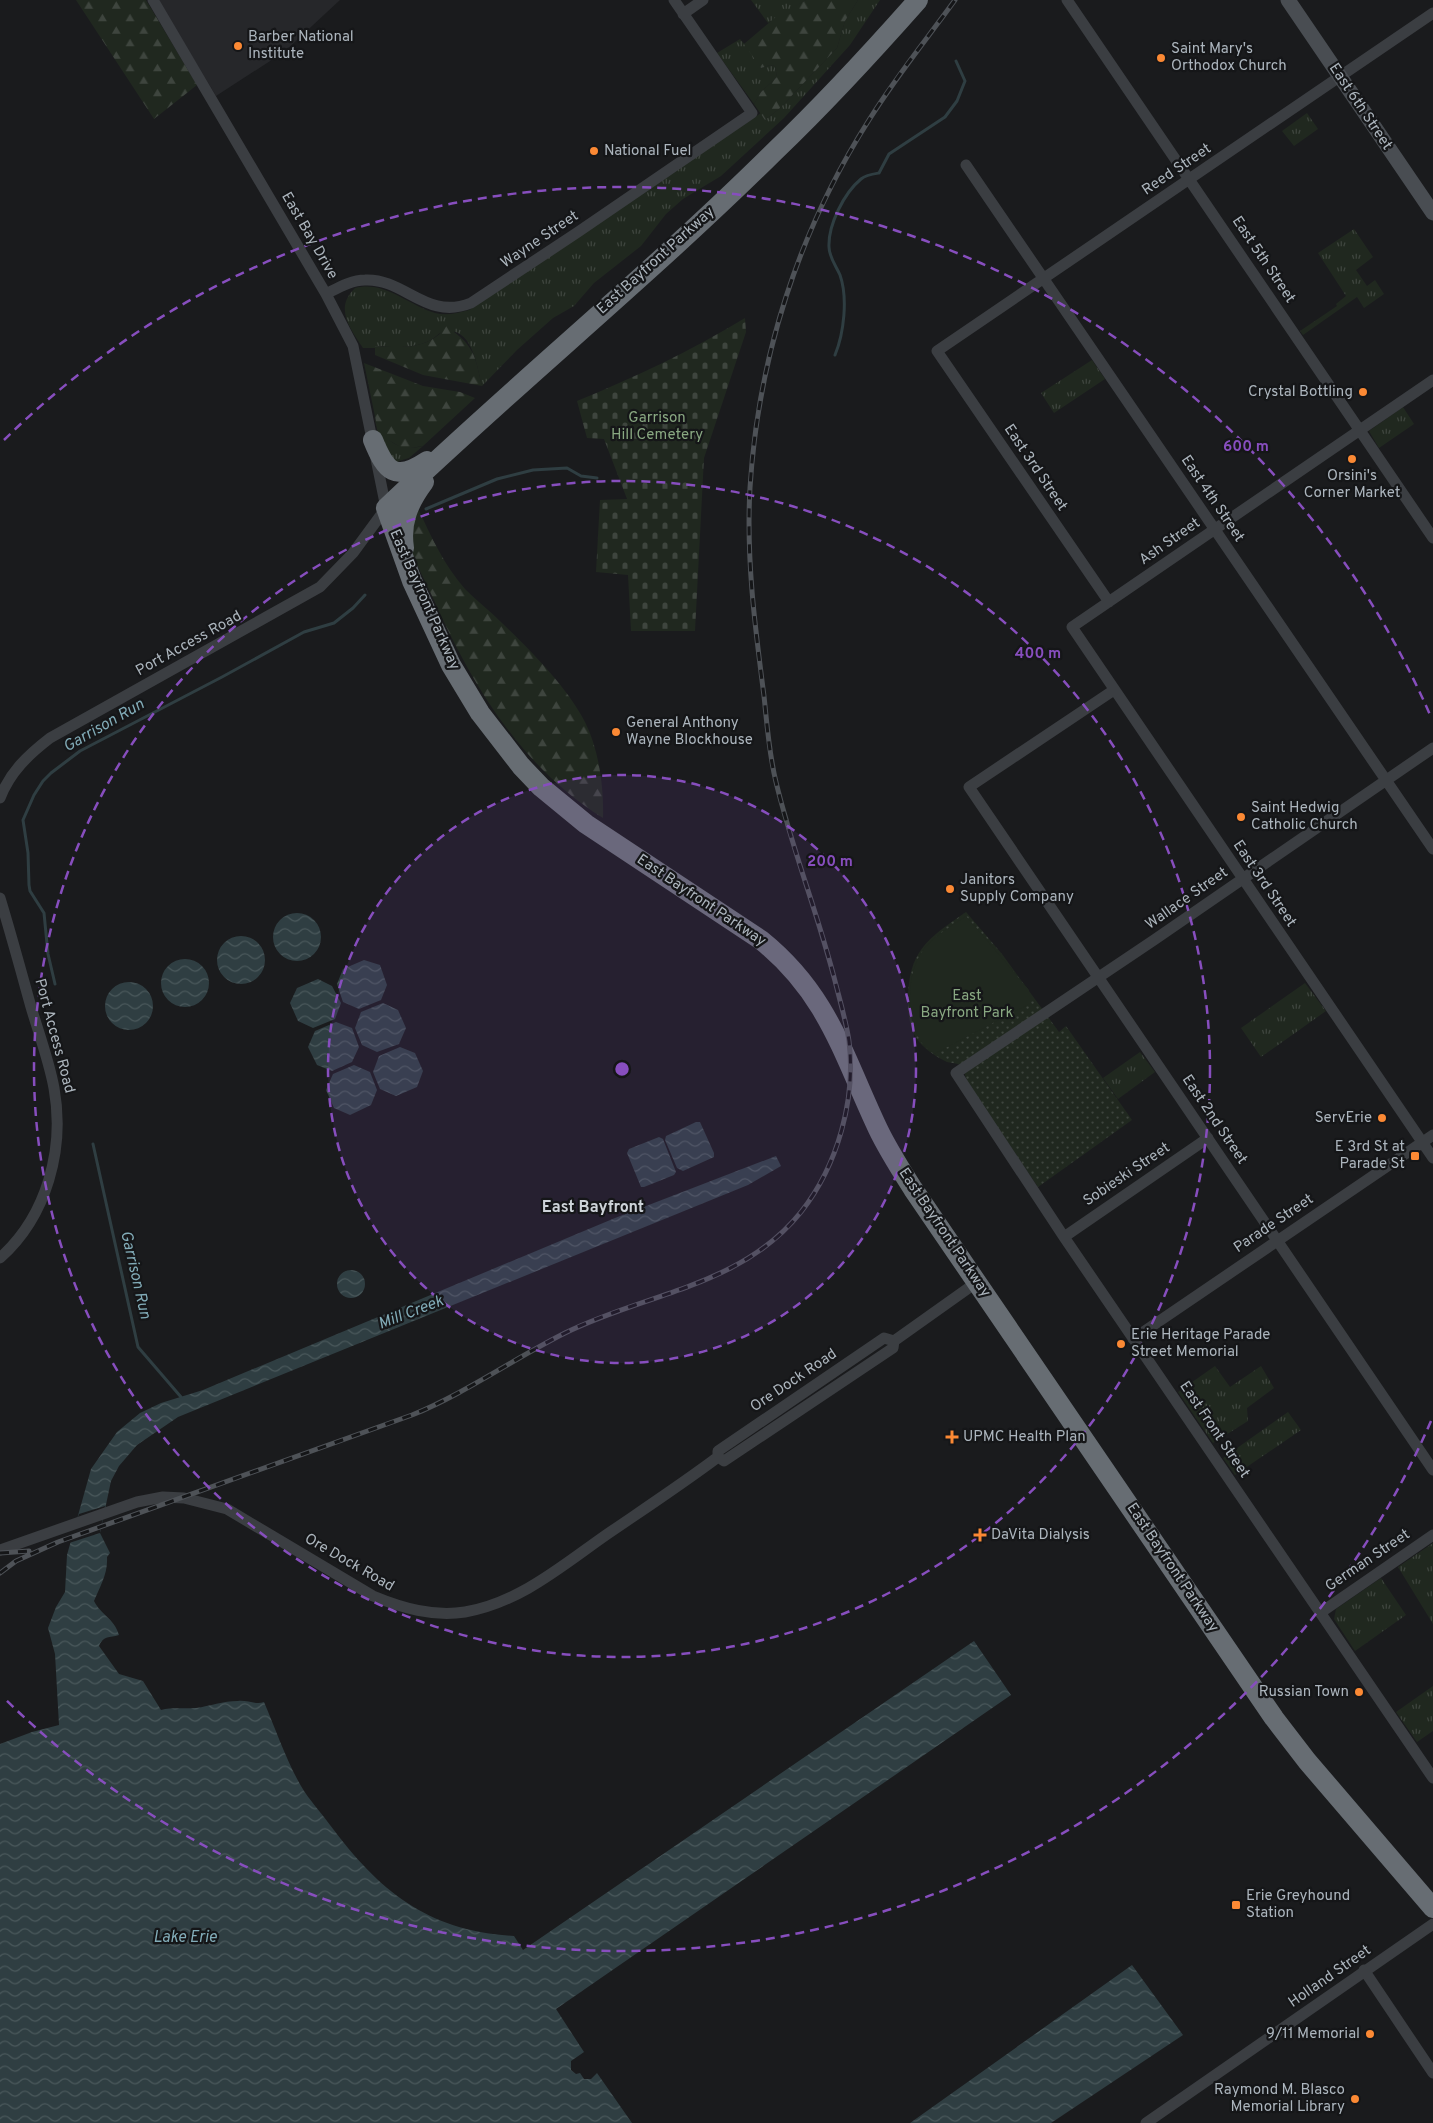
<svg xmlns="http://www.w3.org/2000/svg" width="1433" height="2123" viewBox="0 0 1433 2123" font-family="Overpass,sans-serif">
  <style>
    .built { fill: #26272a }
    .grass { fill: url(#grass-tufts) }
    .forest { fill: url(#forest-firs) }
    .cemetery { fill: url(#cemetery-stones) }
    .park { fill: url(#park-dots) }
    .pitch { fill: #20281f }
    .water { fill: url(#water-waves) }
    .pier { fill: #1a1b1d }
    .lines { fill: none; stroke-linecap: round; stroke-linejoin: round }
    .stream { stroke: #2f3e42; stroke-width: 3 }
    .street { stroke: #3b3e42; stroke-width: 11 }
    .secondary { stroke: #494d52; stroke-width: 15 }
    .highway { stroke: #676d73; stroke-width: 20 }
    .rail-casing { stroke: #4e5257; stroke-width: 5 }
    .rail { stroke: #151618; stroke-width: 3; stroke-dasharray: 9; stroke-linecap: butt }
    .ring { fill: none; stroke: #874ebe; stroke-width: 2.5; stroke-dasharray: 9 6 }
    .poi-dot { fill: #fb8934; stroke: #151618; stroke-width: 2 }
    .labels { text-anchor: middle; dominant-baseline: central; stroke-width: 4.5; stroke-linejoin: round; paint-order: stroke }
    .poi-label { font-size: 15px; fill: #acb5bd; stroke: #151618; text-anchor: start }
    .street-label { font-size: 15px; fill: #acb5bd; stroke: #151618 }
    .park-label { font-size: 15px; fill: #89a882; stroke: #151618 }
    .water-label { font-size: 16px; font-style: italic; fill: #82acb8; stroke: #151618 }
    .neighbourhood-label { font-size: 16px; font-weight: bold; fill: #cdd3d8; stroke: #151618 }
    .centre { fill: #874ebe; stroke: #151618; stroke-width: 2.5 }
    .ring-label { font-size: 15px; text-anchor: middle; font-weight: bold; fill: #874ebe; stroke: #151618; stroke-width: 4.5; stroke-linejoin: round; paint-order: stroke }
  </style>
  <defs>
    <pattern id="grass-tufts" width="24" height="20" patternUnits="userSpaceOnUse" patternTransform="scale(1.25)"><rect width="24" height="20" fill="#20281f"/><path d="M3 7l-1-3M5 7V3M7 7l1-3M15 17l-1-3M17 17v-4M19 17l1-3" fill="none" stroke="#3e453e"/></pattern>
    <pattern id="forest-firs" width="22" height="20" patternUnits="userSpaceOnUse" patternTransform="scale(1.25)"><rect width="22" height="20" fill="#20281f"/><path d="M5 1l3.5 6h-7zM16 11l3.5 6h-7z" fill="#3e453e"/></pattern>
    <pattern id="cemetery-stones" width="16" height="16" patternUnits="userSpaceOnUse" patternTransform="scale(1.25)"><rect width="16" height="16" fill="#20281f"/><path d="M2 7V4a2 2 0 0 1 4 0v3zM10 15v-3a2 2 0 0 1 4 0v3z" fill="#3e453e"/></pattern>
    <pattern id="park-dots" width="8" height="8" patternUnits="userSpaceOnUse" patternTransform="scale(1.25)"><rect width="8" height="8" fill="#20281f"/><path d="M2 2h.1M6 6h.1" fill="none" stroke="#3e453e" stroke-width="1.8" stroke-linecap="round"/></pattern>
    <pattern id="water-waves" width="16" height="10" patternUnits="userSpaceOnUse" patternTransform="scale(1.25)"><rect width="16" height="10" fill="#2f3e42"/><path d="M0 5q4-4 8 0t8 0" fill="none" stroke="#4a585b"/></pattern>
  </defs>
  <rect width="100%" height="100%" fill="#1a1b1d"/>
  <path class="built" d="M 158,0 L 340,0 L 284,52 L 216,96 Z"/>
  <path class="grass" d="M 751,0 L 806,0 L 768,23 Z
    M 858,0 L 880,0 L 850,45 L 784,118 L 721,176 L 683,199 L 666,214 L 641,246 L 594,283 L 574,306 L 553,318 L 517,350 L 482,386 C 477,368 473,327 445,331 C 439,332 434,339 429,341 C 412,349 393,347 375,346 L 375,348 L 363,348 C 350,328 334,308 355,288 C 384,280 408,305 435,313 C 446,316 458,313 469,310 L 761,113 L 765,120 L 779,109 L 837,48 L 845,21 Z
    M 740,39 L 755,56 L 761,68 L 770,65 L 775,66 L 777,77 L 761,92 L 754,104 L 717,53 Z
    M 1307,113 L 1318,129 L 1294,146 L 1282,131 Z
    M 1354,229 L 1373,257 L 1356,270 L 1367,286 L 1375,280 L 1384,294 L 1364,308 L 1357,297 L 1303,335 L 1300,331 L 1337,306 L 1336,304 L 1346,296 L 1318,253 Z
    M 1092,360 L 1105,379 L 1054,413 L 1041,393 Z
    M 1403,407 L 1414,424 L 1379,448 L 1369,431 Z
    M 374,416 C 382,440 398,452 423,446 L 409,458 L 399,461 L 397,465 L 380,442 Z
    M 1305,983 L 1326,1011 L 1261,1057 L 1241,1028 Z
    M 1140,1052 L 1155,1072 L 1118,1099 L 1103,1078 Z
    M 1215,1366 L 1230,1387 L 1261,1366 L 1274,1388 L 1247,1408 L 1248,1421 L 1213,1443 L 1178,1392 Z
    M 1288,1412 L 1301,1430 L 1235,1475 L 1223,1458 Z
    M 1433,1543 L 1433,1624 L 1398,1567 Z
    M 1381,1578 L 1406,1615 L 1355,1651 L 1334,1619 L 1336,1609 Z
    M 1433,1686 L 1433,1731 L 1417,1742 L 1396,1712 Z"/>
  <path class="forest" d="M 76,0 L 146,0 L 197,85 L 154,119 Z
    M 806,0 L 858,0 L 845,21 L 837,48 L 779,109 L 765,120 L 754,104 L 761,92 L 777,77 L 775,66 L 770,65 L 761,68 L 744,44 L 777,16 Z
    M 446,326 L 455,329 L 454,332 C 476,348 476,362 482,386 L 423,375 L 375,355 L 375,346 C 399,348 431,350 446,326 Z
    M 364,363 L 423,386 L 460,392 L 475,398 L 423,446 L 404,449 L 385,438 L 377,426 Z
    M 416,504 C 430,534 443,564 465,589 C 477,601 490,611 502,623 C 530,650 567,687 585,722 C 599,750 604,787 603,818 C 521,767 471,684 433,598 C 425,580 413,560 409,542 C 407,531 414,514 416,504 Z"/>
  <path class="cemetery" d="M 745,318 L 746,332 L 704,458 L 695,631 L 631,631 L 628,575 L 596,572 L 600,500 L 627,499 L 604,439 L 587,438 L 577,401 C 635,377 691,351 745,318 Z"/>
  <path class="park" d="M 966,912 L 1002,954 L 1059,1032 L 1066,1026 L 1132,1120 L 1038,1187 L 968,1084 C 965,1077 965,1069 958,1064 C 955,1063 950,1063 947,1062 C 938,1058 928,1051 922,1045 C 911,1034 909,1020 908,1006 C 907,953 925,940 966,912 Z"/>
  <path class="pitch" d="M 966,916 L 1029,990 L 1029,1004 L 934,1054 C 929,1050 923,1046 920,1040 C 906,1016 906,972 924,949 C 935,935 952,926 966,916 Z"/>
  <path class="water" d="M273 937a24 24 0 1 1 48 0a24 24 0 1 1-48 0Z
    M217 960a24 24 0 1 1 48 0a24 24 0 1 1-48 0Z
    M161 983a24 24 0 1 1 48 0a24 24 0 1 1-48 0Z
    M 364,960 L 380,965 L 387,985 L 381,1000 L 359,1009 L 343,1002 L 337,984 L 343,969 Z
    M 318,979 L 332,986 L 341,1003 L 335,1019 L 313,1028 L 298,1021 L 290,1003 L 297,988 Z
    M105 1006a24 24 0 1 1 48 0a24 24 0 1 1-48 0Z
    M 383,1003 L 398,1010 L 406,1028 L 399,1044 L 377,1052 L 362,1045 L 355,1028 L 361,1012 Z
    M 336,1022 L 352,1028 L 359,1047 L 352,1062 L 332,1071 L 317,1065 L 308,1047 L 315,1031 Z
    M 400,1047 L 415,1053 L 423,1071 L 417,1087 L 396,1096 L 380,1089 L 373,1072 L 379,1056 Z
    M 354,1065 L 370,1072 L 377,1090 L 371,1105 L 350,1115 L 334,1108 L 326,1090 L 333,1074 Z
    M 696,1122 L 700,1122 L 714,1153 L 714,1157 L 683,1171 L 677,1168 L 665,1140 L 666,1136 Z
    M 659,1137 L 663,1139 L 676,1172 L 674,1175 L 644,1187 L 641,1187 L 627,1153 L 629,1149 Z
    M 776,1156 L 781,1166 L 748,1185 L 178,1417 L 137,1445 L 119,1466 L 111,1481 L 100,1533 L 110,1553 L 107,1557 C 108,1574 100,1586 94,1601 C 101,1615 114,1618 119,1635 C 109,1638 104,1635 99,1646 L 119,1674 L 143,1681 L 161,1710 C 172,1707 184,1709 196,1708 C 210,1706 223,1701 238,1701 C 247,1700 256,1705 264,1702 C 276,1730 286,1760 301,1786 C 309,1800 321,1812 330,1825 C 380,1892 428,1931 514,1936 L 523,1950 L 974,1641 L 1011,1695 L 556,2009 L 584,2052 L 571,2061 L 571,2070 L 576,2074 L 580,2073 L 584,2079 L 591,2079 L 597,2073 L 632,2123 L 0,2123 L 0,1744 L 32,1732 L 59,1725 L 55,1654 L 48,1628 L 56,1607 L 65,1592 L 67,1555 L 91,1469 L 117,1432 L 140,1413 L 161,1403 L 203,1390 L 615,1218 Z
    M337 1284a14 14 0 1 1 28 0a14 14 0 1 1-28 0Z
    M 1132,1965 L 1183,2035 L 1051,2123 L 910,2123 Z"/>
  <path class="pier" d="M 105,1506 L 100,1533 L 69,1543 L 79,1514 Z"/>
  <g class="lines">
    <path class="stream" d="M 835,355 C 844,333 848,298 840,275 C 836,266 829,257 829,247 C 828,225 844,193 861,179 C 866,175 873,174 879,173 L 889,154 L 945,117 L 957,101 L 965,81 L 956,61
      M 426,509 L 497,479 L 533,470 L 567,468 L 581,476 L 597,478
      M 55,984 L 48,954 L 44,913 L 30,891 L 29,885 L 28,853 L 23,820 L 34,795 L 43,781 L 51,773 L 80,751 L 222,677 L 304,632 L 334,623 L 353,608 L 365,595
      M 93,1144 L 138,1347 L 181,1397"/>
    <path class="street" d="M 1067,0 L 1433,538
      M 683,14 L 703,0
      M 966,165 L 1433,849
      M 326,294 C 338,288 351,280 365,280 C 405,278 426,321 471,303 L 578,232 L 752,113 L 674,0
      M 1433,380 L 1072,627 L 1433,1158
      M 1109,602 L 937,351 L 1433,13
      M 1114,690 L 969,787 L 1433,1470
      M 1433,748 L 1154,940 L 956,1073 L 1064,1237 L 1433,1778
      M 0,798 C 10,772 28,755 50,738 L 320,587 L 353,553 L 386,508 L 353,346 L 326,294 L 153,0
      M 0,898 C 11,934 21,971 31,1007 C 39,1034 49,1061 54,1088 C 65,1149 47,1216 0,1258
      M 1064,1237 L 1208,1138
      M 1133,1339 L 1433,1135
      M 894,1341 L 977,1282
      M 718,1457 L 718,1451 L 884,1338 L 894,1341
      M 718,1457 L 724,1461 L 893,1348 L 894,1341
      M 0,1550 L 137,1502 L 163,1497 L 184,1498 L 227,1509 L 373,1596 C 402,1608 433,1617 465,1612 C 519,1603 563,1565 606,1535 C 644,1509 682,1484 718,1457
      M 1320,1613 L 1433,1535
      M 1364,1970 L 1433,2073
      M 1146,2123 L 1433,1924"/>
    <path class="secondary" d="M 1288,0 L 1433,213"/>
    <path class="highway" d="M 918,0 C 872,52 825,103 775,151 C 650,275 513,386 386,508 L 412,581 L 451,665 L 480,713 L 521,766 L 541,787 L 586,824 L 761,940 C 828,994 843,1055 878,1129 C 888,1150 901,1170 913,1189 L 1274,1718 L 1307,1761 L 1433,1908
      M 373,440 C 386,472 395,482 427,461
      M 404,548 C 400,522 409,502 424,482"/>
    <defs>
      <path id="rail" d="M 0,1553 L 29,1551
        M 0,1573 L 16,1561 L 58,1542 L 412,1415 C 466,1393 513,1359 565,1333 C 645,1293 741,1287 801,1212 C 838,1165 856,1099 849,1041 C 846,1021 840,1001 835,981 C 818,914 792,849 776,782 C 769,754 767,724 764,696 C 755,627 746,558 750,488 C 758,357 799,230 869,120 C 895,78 926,40 955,0"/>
    </defs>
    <use href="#rail" class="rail-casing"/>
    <use href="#rail" class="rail"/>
  </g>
  <circle cx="622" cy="1069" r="294" fill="#874ebe" fill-opacity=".12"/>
  <g class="ring">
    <circle cx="622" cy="1069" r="294"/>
    <circle cx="622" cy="1069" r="588"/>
    <path d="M1431 1421A882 882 0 0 1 4 1698M4 440A882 882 0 0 1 1431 717"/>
  </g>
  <g class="poi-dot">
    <circle cx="238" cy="46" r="5"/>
    <circle cx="1161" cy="58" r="5"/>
    <circle cx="594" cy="151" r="5"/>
    <circle cx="1363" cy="392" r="5"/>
    <circle cx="1352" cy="459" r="5"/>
    <circle cx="616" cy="732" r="5"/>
    <circle cx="1241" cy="817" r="5"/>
    <circle cx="950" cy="889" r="5"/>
    <circle cx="1382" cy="1118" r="5"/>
    <rect x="1410" y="1151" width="10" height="10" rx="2.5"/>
    <circle cx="1121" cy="1344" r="5"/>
    <path d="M949.5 1429.5h5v5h5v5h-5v5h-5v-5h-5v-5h5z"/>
    <path d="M977.5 1527.5h5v5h5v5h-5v5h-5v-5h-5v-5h5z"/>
    <circle cx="1359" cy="1692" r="5"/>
    <rect x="1231" y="1900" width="10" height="10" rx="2.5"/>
    <circle cx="1370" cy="2034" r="5"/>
    <circle cx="1355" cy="2099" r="5"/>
  </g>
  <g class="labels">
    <g class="poi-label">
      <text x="248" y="37">Barber National<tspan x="248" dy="17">Institute</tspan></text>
      <text x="1171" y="49">Saint Mary's<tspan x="1171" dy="17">Orthodox Church</tspan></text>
      <text x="604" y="151">National Fuel</text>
      <text x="1353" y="392" text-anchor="end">Crystal Bottling</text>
      <text x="1352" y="476" text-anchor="middle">Orsini's<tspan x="1352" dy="17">Corner Market</tspan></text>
      <text x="626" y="723">General Anthony<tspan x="626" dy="17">Wayne Blockhouse</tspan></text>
      <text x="1251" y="808">Saint Hedwig<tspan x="1251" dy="17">Catholic Church</tspan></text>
      <text x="960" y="880">Janitors<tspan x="960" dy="17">Supply Company</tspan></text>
      <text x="1372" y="1118" text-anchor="end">ServErie</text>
      <text x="1405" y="1147" text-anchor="end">E 3rd St at<tspan x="1405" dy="17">Parade St</tspan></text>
      <text x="1131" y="1335">Erie Heritage Parade<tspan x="1131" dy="17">Street Memorial</tspan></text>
      <text x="963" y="1437">UPMC Health Plan</text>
      <text x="991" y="1535">DaVita Dialysis</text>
      <text x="1349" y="1692" text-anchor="end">Russian Town</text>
      <text x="1246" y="1896">Erie Greyhound<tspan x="1246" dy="17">Station</tspan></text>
      <text x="1360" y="2034" text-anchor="end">9/11 Memorial</text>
      <text x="1345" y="2090" text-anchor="end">Raymond M. Blasco<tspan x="1345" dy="17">Memorial Library</tspan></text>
    </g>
    <g class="street-label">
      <text transform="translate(1360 107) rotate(56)">East 6th Street</text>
      <text transform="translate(1177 170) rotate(-34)">Reed Street</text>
      <text transform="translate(309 236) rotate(60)">East Bay Drive</text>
      <text transform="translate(540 240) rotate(-34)">Wayne Street</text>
      <text transform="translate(1263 260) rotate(56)">East 5th Street</text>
      <text transform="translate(656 261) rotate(-42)">East Bayfront Parkway</text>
      <text transform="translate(1035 468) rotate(56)">East 3rd Street</text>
      <text transform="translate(1212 499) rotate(56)">East 4th Street</text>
      <text transform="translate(1170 542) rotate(-35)">Ash Street</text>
      <text transform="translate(424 600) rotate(66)">East Bayfront Parkway</text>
      <text transform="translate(189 644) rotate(-29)">Port Access Road</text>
      <text transform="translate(1264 884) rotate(56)">East 3rd Street</text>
      <text transform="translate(1187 899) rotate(-35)">Wallace Street</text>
      <text transform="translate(701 901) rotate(34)">East Bayfront Parkway</text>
      <text transform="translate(54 1036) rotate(75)">Port Access Road</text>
      <text transform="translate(1214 1120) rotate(56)">East 2nd Street</text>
      <text transform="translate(1127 1175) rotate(-34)">Sobieski Street</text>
      <text transform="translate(1274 1224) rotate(-34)">Parade Street</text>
      <text transform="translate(944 1233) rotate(56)">East Bayfront Parkway</text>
      <text transform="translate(794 1381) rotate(-34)">Ore Dock Road</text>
      <text transform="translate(1214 1430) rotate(56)">East Front Street</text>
      <text transform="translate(1368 1561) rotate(-34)">German Street</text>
      <text transform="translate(349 1563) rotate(30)">Ore Dock Road</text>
      <text transform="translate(1172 1568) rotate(56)">East Bayfront Parkway</text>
      <text transform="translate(1330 1977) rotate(-35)">Holland Street</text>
    </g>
    <g class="park-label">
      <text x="657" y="418">Garrison<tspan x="657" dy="17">Hill Cemetery</tspan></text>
      <text x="967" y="996">East<tspan x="967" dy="17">Bayfront Park</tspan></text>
    </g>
    <g class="water-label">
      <text transform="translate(104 726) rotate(-30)">Garrison Run</text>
      <text transform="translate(135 1275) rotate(77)">Garrison Run</text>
      <text transform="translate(411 1313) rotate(-21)">Mill Creek</text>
      <text x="185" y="1938">Lake Erie</text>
    </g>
    <g class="neighbourhood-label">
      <text x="593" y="1208">East Bayfront</text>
    </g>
  </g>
  <circle cx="622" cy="1069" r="8" class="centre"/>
  <g class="ring-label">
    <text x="1246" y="451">600 m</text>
    <text x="1038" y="658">400 m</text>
    <text x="830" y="866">200 m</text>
  </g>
</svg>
